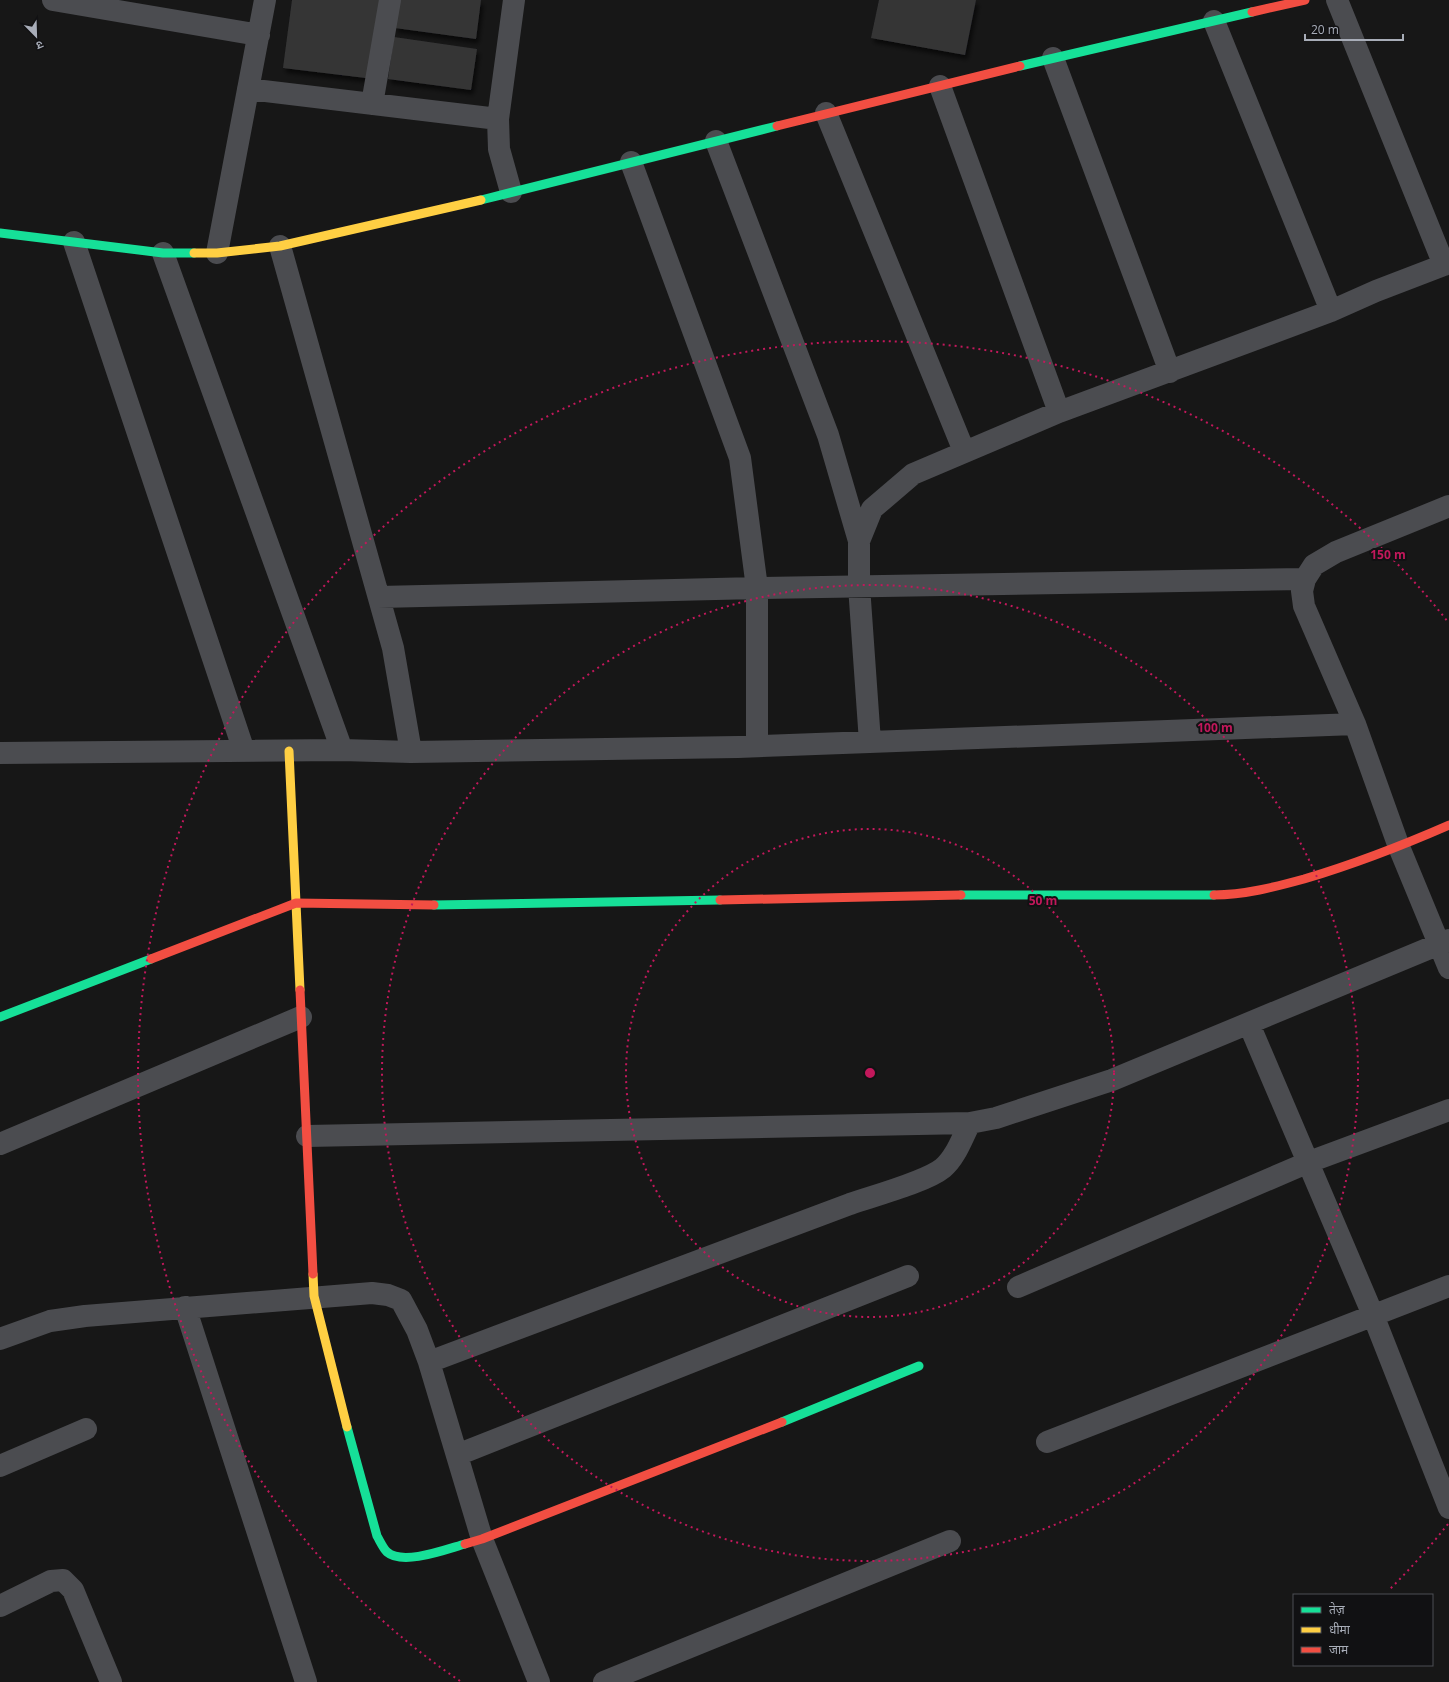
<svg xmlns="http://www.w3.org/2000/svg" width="1449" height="1682" viewBox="0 0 1449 1682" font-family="'Open Sans','Noto Sans Devanagari',sans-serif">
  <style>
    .building { fill: #353536; filter: url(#shadow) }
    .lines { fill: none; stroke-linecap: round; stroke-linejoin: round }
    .street { stroke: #4b4c50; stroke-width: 22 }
    .fast { stroke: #16e098; stroke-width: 9 }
    .slow { stroke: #ffcf43; stroke-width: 9 }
    .jam { stroke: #f24e42; stroke-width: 9 }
    .ring { fill: none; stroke: #c2185b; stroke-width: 2; stroke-dasharray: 2 4 }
    .centre { fill: #c2185b; stroke: #111113; stroke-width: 2 }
    .ring-label { font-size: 12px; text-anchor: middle; font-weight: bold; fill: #c2185b; stroke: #111113; stroke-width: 4; stroke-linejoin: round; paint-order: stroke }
  </style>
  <defs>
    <filter id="shadow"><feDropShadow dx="2.5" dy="4.5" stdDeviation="2" flood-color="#0009"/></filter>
  </defs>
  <rect width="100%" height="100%" fill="#171717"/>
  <path class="building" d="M 292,0 L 384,0 L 374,79 L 283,68 Z
    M 399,0 L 481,0 L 476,39 L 395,28 Z
    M 879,0 L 976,0 L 965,55 L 871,38 Z
    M 394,37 L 477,49 L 471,90 L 388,79 Z"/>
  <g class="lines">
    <path class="street" d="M 53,0 L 259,35
      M 1337,0 L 1444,265
      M 1214,21 L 1331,311
      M 1053,58 L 1170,372
      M 940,86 L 1059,412
      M 248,89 L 498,119
      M 372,104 L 390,0
      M 826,113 L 964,451
      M 716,141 L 828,435 L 859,541
      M 631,162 L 740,458 L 757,588 L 757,746
      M 511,192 L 499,149 L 498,119 L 514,0
      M 74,242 L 244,751
      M 280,246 L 393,648 L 411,752
      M 163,253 L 342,750
      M 217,253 L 265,0
      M 1449,506 L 1336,552 L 1314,565 L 1305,579 L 1302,591 L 1304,606 L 1355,724 L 1399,847 L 1449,968
      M 379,597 L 757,588 L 1305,579
      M 870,742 L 859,586 L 859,541 L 872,509 L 913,474 L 1059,412 L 1331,311 L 1376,291 L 1449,263
      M 0,753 L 342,750 L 411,752 L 738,747 L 1355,724
      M 1249,1024 L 1373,1315 L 1449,1508
      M 307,1136 L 970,1123 L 996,1118 L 1112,1080 L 1449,940
      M 0,1144 L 301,1017
      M 1018,1287 L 1309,1162 L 1449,1110
      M 185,1307 L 306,1682
      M 0,1339 L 50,1321 L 85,1316 L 372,1293 L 388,1295 L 401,1300 L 417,1330 L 429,1362 L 482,1539 L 539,1682
      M 429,1362 L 850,1204 C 873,1196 926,1182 943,1168 C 956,1157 962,1138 970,1123
      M 1047,1442 L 1449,1286
      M 457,1455 L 908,1276
      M 0,1466 L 86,1429
      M 0,1606 L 51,1581 L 63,1580 L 73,1590 L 111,1682
      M 604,1682 L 950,1541"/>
    <path class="fast" d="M 1020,66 L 1252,12
      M 481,200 L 777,126
      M 0,233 L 163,253 L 194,253
      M 961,895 L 1214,895
      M 434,905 L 720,900
      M 0,1017 L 151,959
      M 782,1422 L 919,1366
      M 347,1427 L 377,1536 C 380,1541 383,1548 387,1552 C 403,1566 447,1549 465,1544"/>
    <path class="slow" d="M 194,253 L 217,253 L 280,246 L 481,200
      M 289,751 L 300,990
      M 313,1274 L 314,1296 L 347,1427"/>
    <path class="jam" d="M 1252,12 L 1305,0
      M 777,126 L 1020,66
      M 1214,895 C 1244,895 1275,887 1304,879 C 1354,864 1401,846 1449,825
      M 720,900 L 961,895
      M 151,959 L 296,903 L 434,905
      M 300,990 L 313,1274
      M 465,1544 L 482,1539 L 782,1422"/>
  </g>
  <g class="ring">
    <circle cx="870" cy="1073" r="244"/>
    <circle cx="870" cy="1073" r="488"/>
    <path d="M1448 1524A733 733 0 0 1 1388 1591M460 1681A733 733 0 1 1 1448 622"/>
  </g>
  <circle cx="870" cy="1073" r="6" class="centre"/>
  <g class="ring-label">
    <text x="1388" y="559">150 m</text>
    <text x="1215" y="732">100 m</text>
    <text x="1043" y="905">50 m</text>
  </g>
  <rect x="1293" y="1594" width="140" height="72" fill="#111113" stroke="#4d4f55"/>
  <rect x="1301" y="1607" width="20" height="6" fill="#16e098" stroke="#4d4f55"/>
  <text x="1329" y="1614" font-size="12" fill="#a8adb8">तेज़</text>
  <rect x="1301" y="1627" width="20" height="6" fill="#ffcf43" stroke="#4d4f55"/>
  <text x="1329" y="1634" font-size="12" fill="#a8adb8">धीमा</text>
  <rect x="1301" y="1647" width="20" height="6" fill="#f24e42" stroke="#4d4f55"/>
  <text x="1329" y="1654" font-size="12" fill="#a8adb8">जाम</text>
  <g transform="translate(36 36) rotate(157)" stroke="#111113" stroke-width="3" paint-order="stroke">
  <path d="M0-3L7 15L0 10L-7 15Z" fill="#a8adb8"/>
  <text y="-6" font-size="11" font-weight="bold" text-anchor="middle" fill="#a8adb8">उ</text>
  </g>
  <path d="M1305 34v6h98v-6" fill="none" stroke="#a8adb8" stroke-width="2"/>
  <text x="1311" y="34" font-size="12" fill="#a8adb8" stroke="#111113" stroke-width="3" paint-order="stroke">20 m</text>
</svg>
